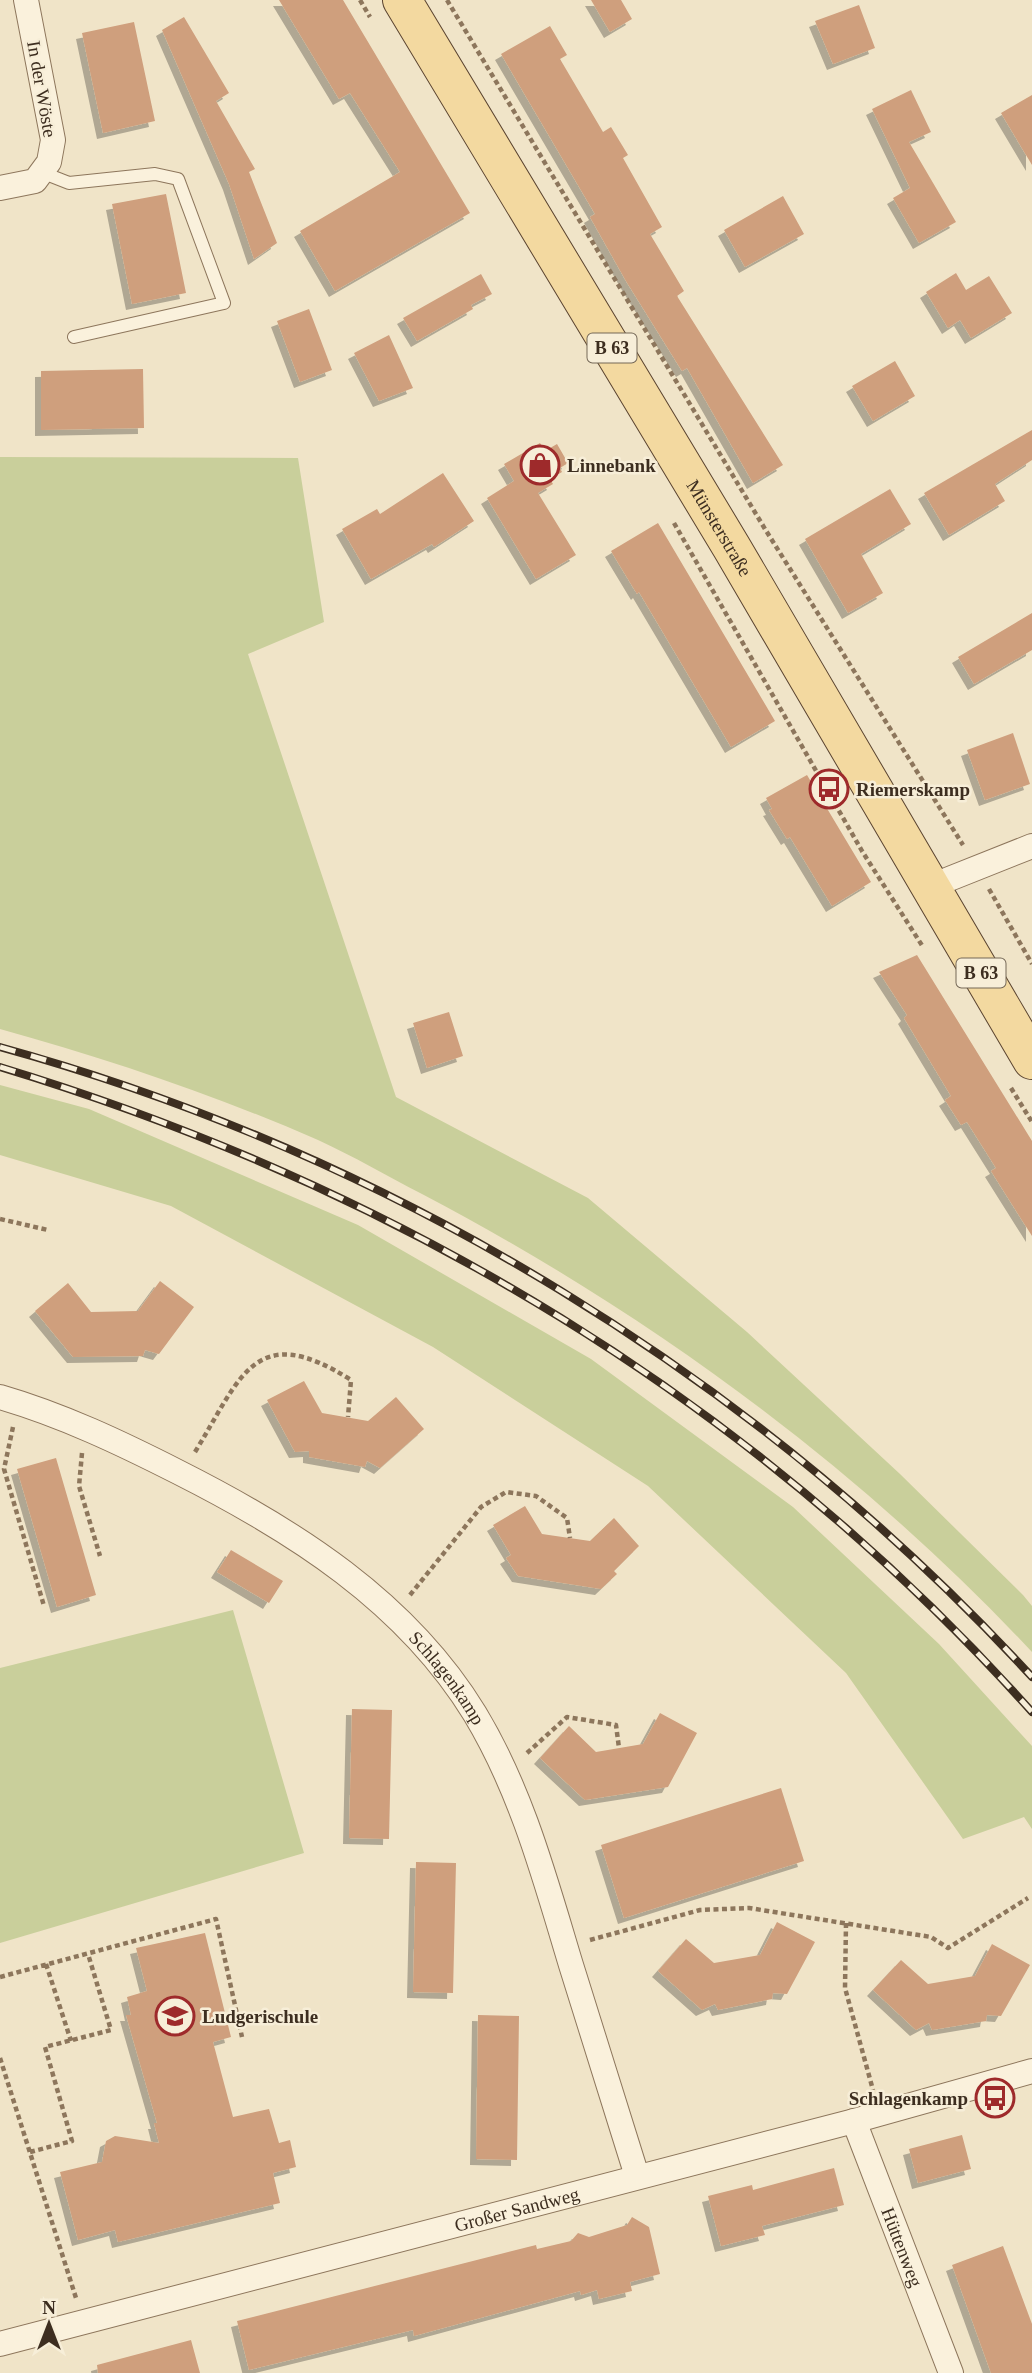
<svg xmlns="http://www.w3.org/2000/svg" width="1032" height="2373" viewBox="0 0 1032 2373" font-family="Georgia,serif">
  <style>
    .green { fill: #c9cf9b }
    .building { fill: #cf9f7d; filter: url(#shadow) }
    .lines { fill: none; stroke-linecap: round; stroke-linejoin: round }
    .service-casing { stroke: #8d765c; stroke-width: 14 }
    .minor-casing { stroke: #8d765c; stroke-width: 26 }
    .primary-casing { stroke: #5b4430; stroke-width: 40 }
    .path { stroke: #8d765c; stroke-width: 4.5; stroke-dasharray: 5 3.5; stroke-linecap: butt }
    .service { stroke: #faf1dc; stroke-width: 12 }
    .minor { stroke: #faf1dc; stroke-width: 24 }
    .primary { stroke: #f3d9a0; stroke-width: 38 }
    .rail-casing { stroke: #3d2e20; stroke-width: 8 }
    .rail { stroke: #f7eed8; stroke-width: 5; stroke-dasharray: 16; stroke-linecap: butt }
    .labels { text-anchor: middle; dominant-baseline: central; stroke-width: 5; stroke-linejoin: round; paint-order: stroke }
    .shield { fill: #f7eed8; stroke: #756857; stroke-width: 2 }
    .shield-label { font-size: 18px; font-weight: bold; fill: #3d2e20 }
    .street-label { font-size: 19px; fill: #3d2e20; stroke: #f7eed8 }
    .poi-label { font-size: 19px; font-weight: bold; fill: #3d2e20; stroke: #f7eed8; text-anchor: start }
  </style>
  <defs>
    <filter id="shadow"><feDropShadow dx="-6" dy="6" stdDeviation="0" flood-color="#0004"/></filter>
  </defs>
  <rect width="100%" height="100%" fill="#f0e4c8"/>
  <path class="green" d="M 0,457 L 298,458 L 324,622 L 248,654 L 396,1097 L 588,1198 L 747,1332 L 900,1474 L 1023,1595 L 1032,1606 L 1032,1652 C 858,1466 647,1312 422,1194 C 387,1176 353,1156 318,1140 C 215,1095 108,1059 0,1029 Z
    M 0,1085 L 89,1109 L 358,1225 L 591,1359 L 793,1507 L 939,1644 L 1032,1746 L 1032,1829 L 1024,1817 L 963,1839 L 846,1673 L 648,1486 L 433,1347 L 171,1206 L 0,1155 Z
    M 233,1610 L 304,1853 L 0,1943 L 0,1668 Z"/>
  <path class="building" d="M 279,0 L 343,0 L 470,213 L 335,291 L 300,231 L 400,172 L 350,93 L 339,99 Z
    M 591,0 L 621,0 L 632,19 L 610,32 Z
    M 859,5 L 875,48 L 833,64 L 815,21 Z
    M 184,17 L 229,93 L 216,101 L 255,169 L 249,172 L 277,243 L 254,259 L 229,184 L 162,30 Z
    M 134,22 L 155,121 L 103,133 L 82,33 Z
    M 550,26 L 567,55 L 560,59 L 603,132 L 611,127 L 628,155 L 623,158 L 662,227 L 650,234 L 684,291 L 677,296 L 783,465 L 753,483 L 687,368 L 682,371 L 626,281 L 590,217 L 595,214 L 501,54 Z
    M 911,90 L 931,132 L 909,142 L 956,222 L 919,243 L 893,198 L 910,188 L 872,109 Z
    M 1032,95 L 1032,165 L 1001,113 Z
    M 166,194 L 186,293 L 132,304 L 112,204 Z
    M 783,196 L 804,234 L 745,267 L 724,230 Z
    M 956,273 L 966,290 L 989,276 L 1012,313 L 971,338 L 960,320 L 948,328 L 926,292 Z
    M 481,274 L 492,294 L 471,305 L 473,309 L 417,341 L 403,318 Z
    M 309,309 L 332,370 L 300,382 L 277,321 Z
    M 389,335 L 413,388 L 379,401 L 354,353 Z
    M 895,361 L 915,396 L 873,421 L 852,386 Z
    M 143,369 L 144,428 L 41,430 L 41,371 Z
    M 1032,430 L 1032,460 L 995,484 L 1005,501 L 949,535 L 924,493 Z
    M 540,443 L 545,451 L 557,444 L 568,463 L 560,468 L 562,472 L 550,479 L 553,484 L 538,493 L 576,555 L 536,579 L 487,498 L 514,481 L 504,464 Z
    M 443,473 L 474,521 L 434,547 L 432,544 L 371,579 L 342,529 L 377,509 L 380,514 Z
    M 890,489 L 911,524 L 861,554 L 883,593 L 848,613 L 805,539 Z
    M 658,523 L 775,721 L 731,747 L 639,592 L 637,594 L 611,551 Z
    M 1032,613 L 1032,650 L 974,684 L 958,657 Z
    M 1013,733 L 1030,784 L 985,800 L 967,750 Z
    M 807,775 L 871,882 L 832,906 L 790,837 L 787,839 L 769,810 L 772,809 L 766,798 Z
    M 917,955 L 1032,1141 L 1032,1236 L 991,1171 L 996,1168 L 967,1122 L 961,1125 L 945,1100 L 951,1096 L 904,1018 L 907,1015 L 879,972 Z
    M 449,1012 L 463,1056 L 427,1068 L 413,1023 Z
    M 160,1281 L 194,1307 L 159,1354 L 145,1350 L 143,1356 L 73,1357 L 35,1311 L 68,1283 L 91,1312 L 138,1311 Z
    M 304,1381 L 322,1413 L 368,1421 L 396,1397 L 424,1429 L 380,1468 L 367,1461 L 365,1467 L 309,1457 L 309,1451 L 295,1452 L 267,1400 Z
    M 56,1458 L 96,1595 L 57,1607 L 17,1469 Z
    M 525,1506 L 542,1534 L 590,1541 L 614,1518 L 639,1546 L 614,1571 L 617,1574 L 601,1589 L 518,1576 L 506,1558 L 511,1555 L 493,1525 Z
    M 231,1550 L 283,1581 L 269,1603 L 217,1572 Z
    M 352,1709 L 392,1710 L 389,1839 L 349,1838 Z
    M 660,1713 L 697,1733 L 668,1787 L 585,1800 L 540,1758 L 569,1726 L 596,1752 L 643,1744 Z
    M 781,1788 L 804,1861 L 624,1918 L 601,1845 Z
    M 416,1862 L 456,1863 L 453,1993 L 413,1992 Z
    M 777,1922 L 815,1942 L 787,1994 L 773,1993 L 772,1999 L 718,2010 L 715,2004 L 702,2010 L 658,1971 L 686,1939 L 714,1963 L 760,1955 Z
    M 205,1933 L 231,2037 L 213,2042 L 233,2117 L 269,2109 L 279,2143 L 290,2140 L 296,2167 L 273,2173 L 280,2203 L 118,2242 L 115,2230 L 78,2240 L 60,2172 L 102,2162 L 106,2141 L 115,2136 L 159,2143 L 154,2123 L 157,2123 L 126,2015 L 131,2015 L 127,1997 L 147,1991 L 136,1948 Z
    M 992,1944 L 1030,1965 L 1001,2016 L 987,2015 L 986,2021 L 932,2030 L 929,2023 L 916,2030 L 873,1990 L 901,1960 L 928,1984 L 975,1976 Z
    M 478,2015 L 519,2016 L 517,2160 L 476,2159 Z
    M 962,2135 L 971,2169 L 918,2183 L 909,2149 Z
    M 834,2168 L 844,2205 L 762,2226 L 765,2235 L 721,2246 L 708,2196 L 752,2185 L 753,2190 Z
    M 632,2217 L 649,2227 L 660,2274 L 630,2282 L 632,2291 L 599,2299 L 597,2290 L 581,2295 L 580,2291 L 414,2336 L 413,2330 L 249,2370 L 237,2321 L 536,2245 L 537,2249 L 571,2241 L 578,2233 L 589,2237 L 627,2225 Z
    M 1003,2246 L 1032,2324 L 1032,2373 L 991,2373 L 952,2265 Z
    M 191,2340 L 200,2373 L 98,2373 L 97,2365 Z"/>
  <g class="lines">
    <defs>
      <path id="service" d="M 41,172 L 69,183 L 155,174 L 178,179 L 224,303 L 74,337"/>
      <g id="minor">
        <path d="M 0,188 L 35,181 L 49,162 L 53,140 L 26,0"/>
        <path d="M 929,887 L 1032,846"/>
        <path id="s1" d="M 0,1397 C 62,1415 121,1443 178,1472 C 293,1530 406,1601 475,1714 C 522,1792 545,1879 571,1965 C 593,2036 615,2106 637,2176"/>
        <path id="s2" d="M 854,2121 L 951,2373"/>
        <path id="s3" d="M 0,2344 L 854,2121 L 1032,2071"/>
      </g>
      <g id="primary">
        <path id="s4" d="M 402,0 L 732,548 L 1032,1060"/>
      </g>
    </defs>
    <use href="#service" class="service-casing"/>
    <use href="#minor" class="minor-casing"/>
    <use href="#primary" class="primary-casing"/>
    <path class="path" d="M 360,0 L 370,17
      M 447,0 L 765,529 L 963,845
      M 674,523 L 862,851 L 923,947
      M 989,889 L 1032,964
      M 1011,1088 L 1032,1122
      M 0,1219 L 48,1230
      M 13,1427 L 4,1469 L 44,1606
      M 195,1452 C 241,1377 255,1319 351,1380 L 348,1417
      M 82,1453 L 79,1486 L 100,1556
      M 410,1595 L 481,1507 L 506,1492 L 536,1496 L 567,1518 L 570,1538
      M 527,1753 L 567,1717 L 616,1725 L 619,1748
      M 846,1923 L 845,1988 L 873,2090
      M 590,1940 L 700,1910 L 749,1908 L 931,1937 L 948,1948 L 1028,1898
      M 46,1964 L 71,2041
      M 0,1977 L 216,1919 L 242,2037
      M 0,2058 L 76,2298
      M 30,2152 L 72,2141 L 45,2047 L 111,2030 L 88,1954"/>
    <use href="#service" class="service"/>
    <use href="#minor" class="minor"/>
    <use href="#primary" class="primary"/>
    <defs>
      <path id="rail" d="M 0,1047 C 393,1155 757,1378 1032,1677
        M 0,1067 C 399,1188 753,1400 1032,1712"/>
    </defs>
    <use href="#rail" class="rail-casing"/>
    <use href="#rail" class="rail"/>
  </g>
  <defs>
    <symbol id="shop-ring" viewBox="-11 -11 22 22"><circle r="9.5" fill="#f7eed8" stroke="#9e2a2b" stroke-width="1.5"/><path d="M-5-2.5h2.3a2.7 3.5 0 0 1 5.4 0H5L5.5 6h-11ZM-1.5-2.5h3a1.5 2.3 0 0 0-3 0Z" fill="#9e2a2b"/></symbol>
    <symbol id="bus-ring" viewBox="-11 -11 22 22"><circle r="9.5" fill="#f7eed8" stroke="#9e2a2b" stroke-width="1.5"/><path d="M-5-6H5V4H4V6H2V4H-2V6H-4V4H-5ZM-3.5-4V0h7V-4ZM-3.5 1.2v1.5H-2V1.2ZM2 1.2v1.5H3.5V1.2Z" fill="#9e2a2b"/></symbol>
    <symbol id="school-ring" viewBox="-11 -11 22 22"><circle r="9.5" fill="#f7eed8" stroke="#9e2a2b" stroke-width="1.5"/><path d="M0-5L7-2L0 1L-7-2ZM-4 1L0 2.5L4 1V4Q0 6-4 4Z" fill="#9e2a2b"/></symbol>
  </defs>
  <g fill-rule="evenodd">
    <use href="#shop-ring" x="518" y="443" width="44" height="44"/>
    <use href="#bus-ring" x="807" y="767" width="44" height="44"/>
    <use href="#school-ring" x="153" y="1994" width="44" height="44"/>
    <use href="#bus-ring" x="973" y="2076" width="44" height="44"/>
  </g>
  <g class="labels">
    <g class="shield">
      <rect x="587.5" y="333.5" width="49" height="29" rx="5"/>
      <rect x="956.5" y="958.5" width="49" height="29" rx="5"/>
    </g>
    <g class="shield-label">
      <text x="612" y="348">B 63</text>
      <text x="981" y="973">B 63</text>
    </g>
    <g class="street-label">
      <text transform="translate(42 89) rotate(80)">In der Wöste</text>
      <text stroke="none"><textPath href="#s4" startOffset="616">Münsterstraße</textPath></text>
      <text stroke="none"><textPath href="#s1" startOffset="536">Schlagenkamp</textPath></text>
      <text stroke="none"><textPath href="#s3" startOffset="534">Großer Sandweg</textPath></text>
      <text stroke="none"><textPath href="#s2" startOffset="135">Hüttenweg</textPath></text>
    </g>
    <g class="poi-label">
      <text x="567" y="465">Linnebank</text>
      <text x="856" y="789">Riemerskamp</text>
      <text x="202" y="2016">Ludgerischule</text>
      <text x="968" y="2098" text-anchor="end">Schlagenkamp</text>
    </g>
  </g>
  <g transform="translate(49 2324)" stroke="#f7eed8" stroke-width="5" paint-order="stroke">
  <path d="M0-5L12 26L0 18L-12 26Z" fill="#3d2e20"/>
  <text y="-10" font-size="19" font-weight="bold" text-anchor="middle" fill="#3d2e20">N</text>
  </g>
</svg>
